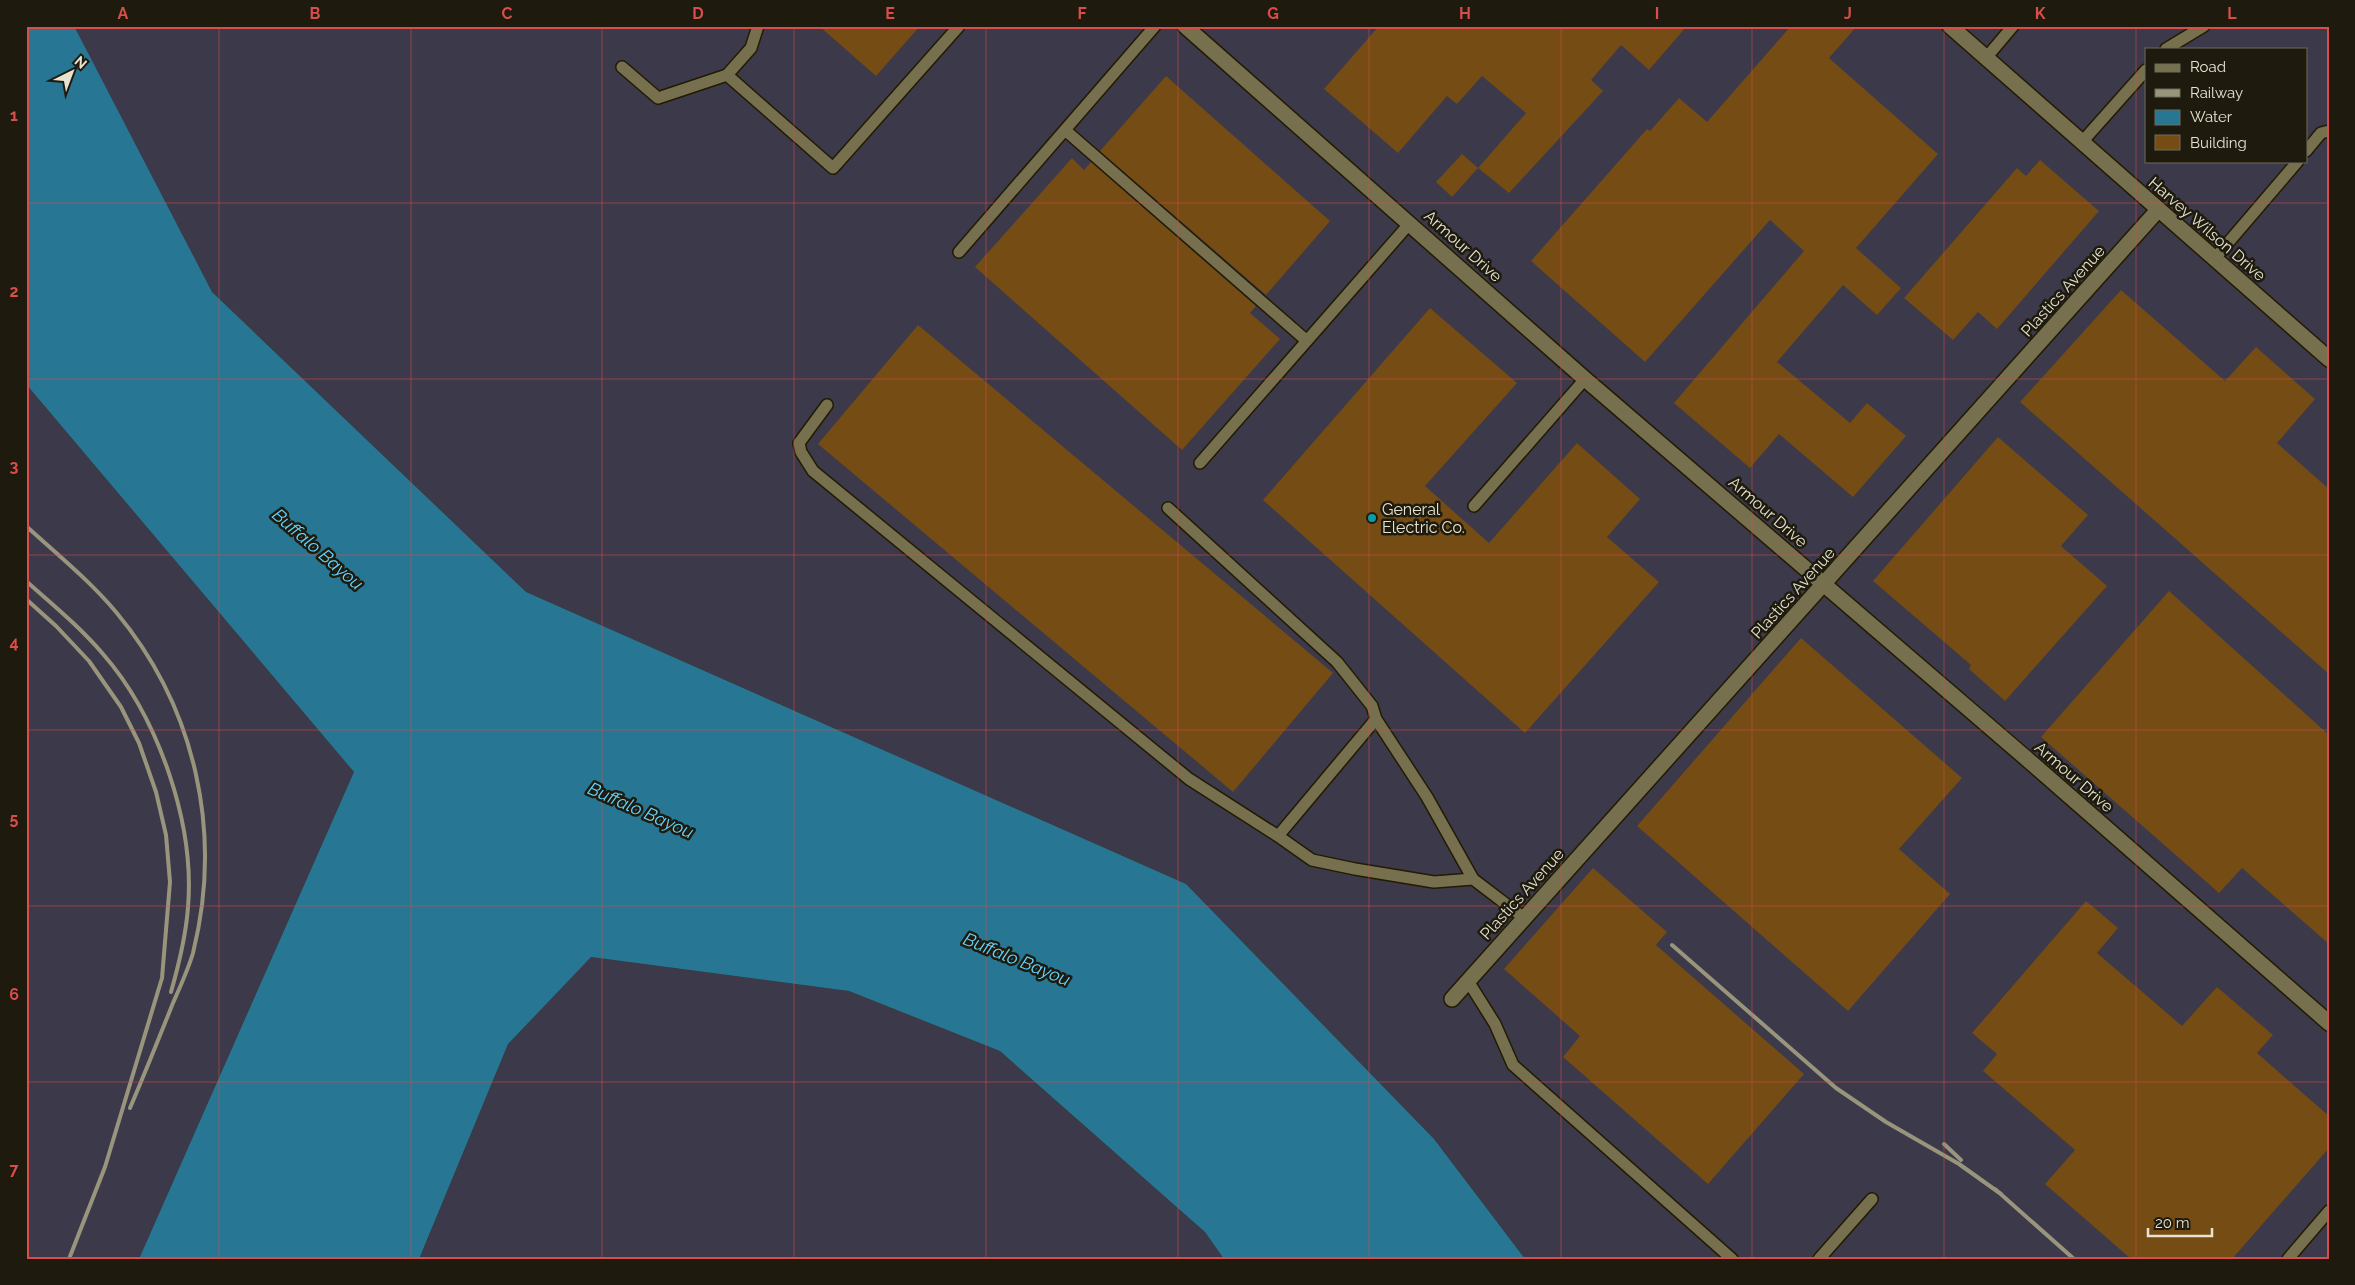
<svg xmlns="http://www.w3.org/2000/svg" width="2355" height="1285" viewBox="0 0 2355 1285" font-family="Raleway,sans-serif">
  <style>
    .industrial { fill: #3b394a; fill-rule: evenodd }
    .water { fill: #277794 }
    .building { fill: #744c14 }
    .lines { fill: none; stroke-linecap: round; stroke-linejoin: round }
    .lane-casing { stroke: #221b00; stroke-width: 14 }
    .street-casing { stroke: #221b00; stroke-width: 18 }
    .secondary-casing { stroke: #221b00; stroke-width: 18 }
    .lane { stroke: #77704f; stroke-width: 11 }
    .street { stroke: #77704f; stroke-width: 15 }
    .secondary { stroke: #77704f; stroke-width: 15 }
    .rail { stroke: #99957c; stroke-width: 4 }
    .grid { fill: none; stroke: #d94d4a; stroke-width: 1; stroke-opacity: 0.55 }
    .culture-dot { fill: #0f9aa8; stroke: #1e1b0e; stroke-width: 2 }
    .labels { text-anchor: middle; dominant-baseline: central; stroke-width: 5; stroke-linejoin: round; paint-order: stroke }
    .street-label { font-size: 16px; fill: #e6e3d0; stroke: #1e1b0e }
    .poi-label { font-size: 16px; fill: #e6e3d0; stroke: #1e1b0e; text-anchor: start }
    .water-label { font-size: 18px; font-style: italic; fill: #64d3fe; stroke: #1e1b0e }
    .neatline { fill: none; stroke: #d94d4a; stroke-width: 2 }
    .grid-label { font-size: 16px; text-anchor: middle; font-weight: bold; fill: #d94d4a }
  </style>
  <rect width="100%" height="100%" fill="#3a3414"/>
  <path class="industrial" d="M 68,26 L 2329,26 L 2329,1259 L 1525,1259 L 1434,1139 L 1186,884 L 526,592 L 212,292 ZM 2146,49 L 2306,49 L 2306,161 L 2146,161 Z
    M 26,384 L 354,772 L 139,1259 L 26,1259 Z
    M 590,957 L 849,991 L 1000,1051 L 1205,1232 L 1224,1259 L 419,1259 L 508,1044 Z"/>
  <path class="water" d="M 26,26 L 74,26 L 212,292 L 526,592 L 1186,884 L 1434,1139 L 1525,1259 L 1224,1259 L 1205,1232 L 1000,1051 L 849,991 L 591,957 L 508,1044 L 419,1259 L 139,1259 L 354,772 L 26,384 Z"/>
  <path class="building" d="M 819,26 L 920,26 L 876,76 Z
    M 1379,26 L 1687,26 L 1649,70 L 1621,45 L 1591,80 L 1603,91 L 1509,193 L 1478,168 L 1526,113 L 1482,76 L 1457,104 L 1447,96 L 1398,153 L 1324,89 Z
    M 1791,26 L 1857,26 L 1829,58 L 1938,154 L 1856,248 L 1901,288 L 1877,315 L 1843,285 L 1777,362 L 1850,423 L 1867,403 L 1906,436 L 1853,497 L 1779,434 L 1750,468 L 1674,403 L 1804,251 L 1770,220 L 1645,362 L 1531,261 L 1647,129 L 1650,131 L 1679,98 L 1707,122 Z
    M 1166,76 L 1330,221 L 1266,295 L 1100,151 Z
    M 1462,154 L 1478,168 L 1452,197 L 1436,182 Z
    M 1072,158 L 1084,170 L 1091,162 L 1256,306 L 1250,313 L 1280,339 L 1182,450 L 975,267 Z
    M 2040,160 L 2099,211 L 1997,329 L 1978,312 L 1953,340 L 1904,298 L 2017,168 L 2026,176 Z
    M 2121,290 L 2225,381 L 2256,347 L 2315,399 L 2277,443 L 2329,489 L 2329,674 L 2020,402 Z
    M 1430,308 L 1517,383 L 1425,486 L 1489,543 L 1577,443 L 1640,499 L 1607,537 L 1659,582 L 1525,733 L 1263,500 Z
    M 918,325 L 1333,673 L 1233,792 L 818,444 Z
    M 1998,437 L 2088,515 L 2061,546 L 2107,586 L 2005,701 L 1969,669 L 1971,665 L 1873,581 Z
    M 2169,591 L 2329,735 L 2329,944 L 2242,868 L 2219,893 L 2041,737 Z
    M 1801,638 L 1962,778 L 1899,849 L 1950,894 L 1848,1011 L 1637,826 Z
    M 1593,868 L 1667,932 L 1656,945 L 1804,1074 L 1708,1184 L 1563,1057 L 1580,1036 L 1504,969 Z
    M 2086,901 L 2118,928 L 2097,953 L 2182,1026 L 2217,987 L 2273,1035 L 2257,1053 L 2329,1116 L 2329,1148 L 2232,1259 L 2131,1259 L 2045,1184 L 2075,1150 L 1983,1071 L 1997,1054 L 1972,1033 Z"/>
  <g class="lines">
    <defs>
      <path id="lane" d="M 758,26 L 751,48 L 727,75 L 833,168 L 959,26
        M 2166,49 L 2204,26
        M 1986,58 L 2013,26
        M 622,67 L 658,98 L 727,75
        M 1065,130 L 1307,341
        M 2082,142 L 2146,70
        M 2306,151 L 2321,133 L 2329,131
        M 959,252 L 1155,26
        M 2215,258 L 2298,161
        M 827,405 L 799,443 L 801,452 L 813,471 L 1189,779 L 1278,836
        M 1200,463 L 1410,223
        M 1474,506 L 1585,379
        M 1168,508 L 1337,662 L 1372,706 L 1376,719
        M 1473,879 L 1427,797 L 1376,719 L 1278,836 L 1312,860 L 1355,869 L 1434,882 L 1473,879 L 1524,918
        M 1468,981 L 1495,1024 L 1513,1065 L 1732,1259
        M 1819,1259 L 1872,1199
        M 2288,1259 L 2329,1211"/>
      <path id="street" d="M 1950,26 L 2329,359
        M 1452,999 L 2158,210"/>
      <path id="secondary" d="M 1185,26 L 1585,379 L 2034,765 L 2329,1023"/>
    </defs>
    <use href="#lane" class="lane-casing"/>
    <use href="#street" class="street-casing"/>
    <use href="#secondary" class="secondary-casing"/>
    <use href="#lane" class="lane"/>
    <use href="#street" class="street"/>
    <use href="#secondary" class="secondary"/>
    <path class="rail" d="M 26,526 C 56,553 90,581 116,612 C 196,708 223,833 193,953 C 188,970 180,987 173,1003 C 159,1038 145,1073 130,1108
      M 26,581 C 52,604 80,627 103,654 C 158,717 195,823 188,907 C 186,936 179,964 171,992
      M 26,599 L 56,626 L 89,661 L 121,707 L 139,743 L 156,792 L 166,835 L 170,882 L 162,978 L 105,1167 L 69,1259
      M 1672,945 L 1836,1088 L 1886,1122 L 1959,1164 L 2001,1194
      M 1944,1144 L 1961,1160
      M 1995,1189 L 2074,1259"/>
  </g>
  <path class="grid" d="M 219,26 L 219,1259M 411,26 L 411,1259M 602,26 L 602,1259M 794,26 L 794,1259M 986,26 L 986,1259M 1178,26 L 1178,1259M 1369,26 L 1369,1259M 1561,26 L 1561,1259M 1752,26 L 1752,1259M 1944,26 L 1944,1259M 2136,26 L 2136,1259M 26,203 L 2329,203M 26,379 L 2329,379M 26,555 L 2329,555M 26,730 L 2329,730M 26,906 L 2329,906M 26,1082 L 2329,1082"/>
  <circle class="culture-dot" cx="1372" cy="518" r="5"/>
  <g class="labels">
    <g class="street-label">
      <text transform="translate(2207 229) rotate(41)">Harvey Wilson Drive</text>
      <text transform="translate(1463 246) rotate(42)">Armour Drive</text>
      <text transform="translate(2063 291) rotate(-48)">Plastics Avenue</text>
      <text transform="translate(1768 512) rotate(41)">Armour Drive</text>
      <text transform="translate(1793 593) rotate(-48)">Plastics Avenue</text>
      <text transform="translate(2074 777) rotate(41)">Armour Drive</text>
      <text transform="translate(1522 894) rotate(-48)">Plastics Avenue</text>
    </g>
    <g class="poi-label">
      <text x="1382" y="509">General<tspan x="1382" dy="18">Electric Co.</tspan></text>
    </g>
    <g class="water-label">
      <text transform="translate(318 549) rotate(41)">Buffalo Bayou</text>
      <text transform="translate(641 810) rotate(24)">Buffalo Bayou</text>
      <text transform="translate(1017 959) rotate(22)">Buffalo Bayou</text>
    </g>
  </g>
  <rect width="2355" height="1285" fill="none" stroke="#1e1b0e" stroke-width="55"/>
  <rect x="2145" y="48" width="162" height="115" fill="#1e1b0e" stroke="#6e6b5c"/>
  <rect x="2155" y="64" width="25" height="8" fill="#77704f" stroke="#6e6b5c"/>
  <text x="2190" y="72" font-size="15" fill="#e6e3d0">Road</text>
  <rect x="2155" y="89" width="25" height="8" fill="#99957c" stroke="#6e6b5c"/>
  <text x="2190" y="98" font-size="15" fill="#e6e3d0">Railway</text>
  <rect x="2155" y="110" width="25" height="15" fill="#277794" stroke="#6e6b5c"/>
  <text x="2190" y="122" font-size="15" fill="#e6e3d0">Water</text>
  <rect x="2155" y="135" width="25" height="15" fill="#744c14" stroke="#6e6b5c"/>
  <text x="2190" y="148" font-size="15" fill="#e6e3d0">Building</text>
  <g transform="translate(72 72) rotate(42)" stroke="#1e1b0e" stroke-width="4" paint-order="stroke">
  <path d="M0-4L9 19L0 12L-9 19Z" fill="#e6e3d0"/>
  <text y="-8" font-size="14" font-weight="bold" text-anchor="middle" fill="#e6e3d0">N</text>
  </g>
  <path d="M2148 1228v8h64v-8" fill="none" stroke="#e6e3d0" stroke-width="2.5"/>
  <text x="2155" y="1228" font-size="15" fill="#e6e3d0" stroke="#1e1b0e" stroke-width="4" paint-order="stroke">20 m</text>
  <rect x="28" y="28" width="2300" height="1230" class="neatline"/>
  <g class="grid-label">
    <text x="123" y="19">A</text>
    <text x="315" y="19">B</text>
    <text x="507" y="19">C</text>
    <text x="698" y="19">D</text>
    <text x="890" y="19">E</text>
    <text x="1082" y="19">F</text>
    <text x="1273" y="19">G</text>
    <text x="1465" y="19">H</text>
    <text x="1657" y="19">I</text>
    <text x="1848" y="19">J</text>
    <text x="2040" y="19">K</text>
    <text x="2232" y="19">L</text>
    <text x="14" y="121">1</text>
    <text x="14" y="297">2</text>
    <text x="14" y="472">3</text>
    <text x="14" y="648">4</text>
    <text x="14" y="824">5</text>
    <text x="14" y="1000">6</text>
    <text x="14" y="1175">7</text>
  </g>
</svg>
